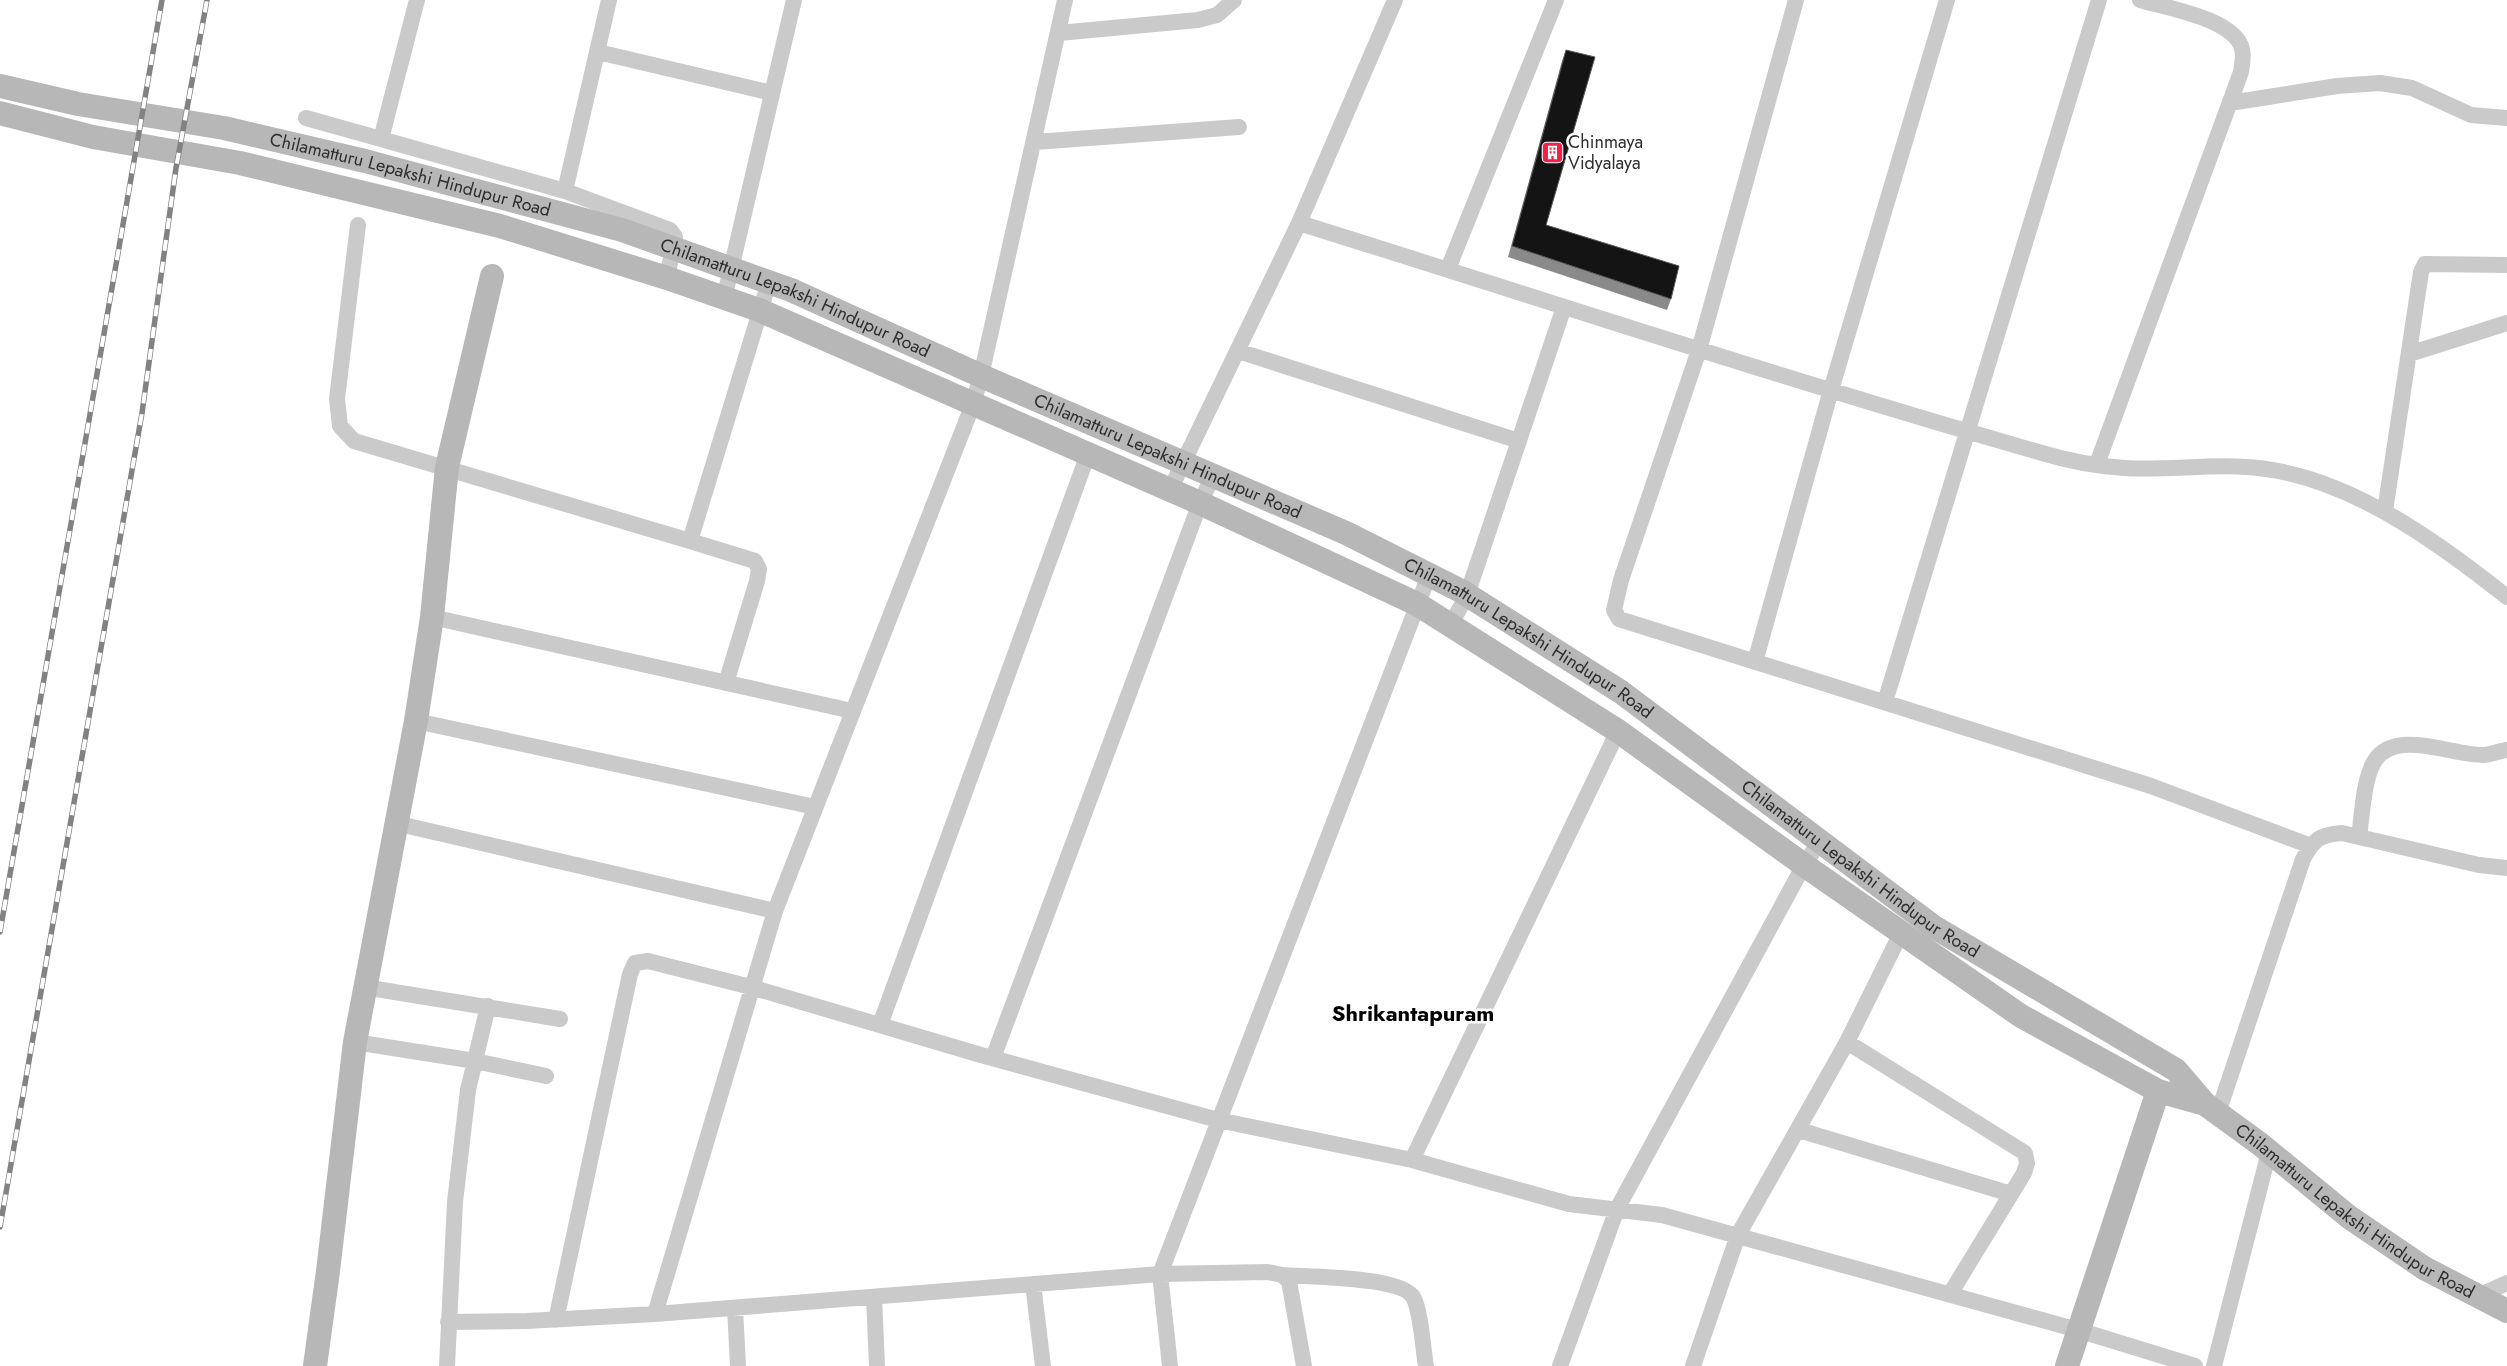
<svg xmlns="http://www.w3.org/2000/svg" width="2507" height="1366" viewBox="0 0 2507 1366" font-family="Jost,sans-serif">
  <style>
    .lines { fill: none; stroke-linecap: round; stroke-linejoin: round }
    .street { stroke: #cacaca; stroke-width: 16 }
    .secondary { stroke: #b7b7b7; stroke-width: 24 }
    .rail-casing { stroke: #828282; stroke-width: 5.5 }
    .rail { stroke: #fff; stroke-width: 4; stroke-dasharray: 11; stroke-linecap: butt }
    .wall { fill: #8a8a8a }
    .building { fill: #141414; stroke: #5a5a5a }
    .labels { text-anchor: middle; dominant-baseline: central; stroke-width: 5; stroke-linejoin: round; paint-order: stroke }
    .poi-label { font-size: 18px; fill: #2d2d2d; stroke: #fff; text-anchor: start }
    .street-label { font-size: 18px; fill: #2d2d2d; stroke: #fff }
    .district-label { font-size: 22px; font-weight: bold; fill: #000; stroke: #fff }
  </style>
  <rect width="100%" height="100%" fill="#fff"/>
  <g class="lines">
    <path class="street" d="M 1796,0 L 1699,350 L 1621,580 L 1614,610 L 1619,619 L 2151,786 L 2311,846
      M 1059,33 L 1198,20 L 1217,15 L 1234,0
      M 598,52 L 772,93
      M 2230,103 L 2337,86 L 2380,83 L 2412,88 L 2471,115 L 2507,118
      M 306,118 L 381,139 L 417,0
      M 381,139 L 565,191 L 609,0
      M 1035,142 L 1239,127
      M 565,191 L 670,230 L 675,237 L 667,278
      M 1299,223 L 1395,0
      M 358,225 L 337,399 L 340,426 L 354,441 L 690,541 L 769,282
      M 1448,269 L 1556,0
      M 724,299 L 794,0
      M 1238,351 L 1519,441
      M 2409,354 L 2507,323
      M 2097,464 L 2241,72 C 2242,65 2244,55 2242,49 C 2235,19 2167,8 2140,0
      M 1170,490 L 1299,223 C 1546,300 1793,382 2042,453 C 2068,461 2097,466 2124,468 C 2171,471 2219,462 2266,469 C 2354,481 2439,543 2507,597
      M 2385,511 L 2421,272 L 2425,264 L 2507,265
      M 690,541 L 755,561 L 759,569 L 757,581 L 726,683
      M 432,617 L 852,711
      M 1450,626 L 1467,595 L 1564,307
      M 1755,662 L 1831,390 L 1947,0
      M 1885,702 L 2099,0
      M 416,721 L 815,807
      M 395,823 L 775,911
      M 2359,837 C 2362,816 2363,787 2371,768 C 2388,724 2451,756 2484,755 C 2492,754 2500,751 2507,750
      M 364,987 L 560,1019
      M 880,1025 L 1088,454
      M 355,1042 L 475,1061 L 546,1076
      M 1847,1042 L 2025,1153 L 2027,1163 L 2024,1173 L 1950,1294
      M 993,1058 L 1200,503 L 1213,476
      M 2218,1113 L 2303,859 C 2314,839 2319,835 2342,833 L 2479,865 L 2507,868
      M 1799,1130 L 2011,1194
      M 1412,1160 L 1618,731
      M 1282,1275 C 1307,1277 1401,1276 1413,1297 C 1421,1310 1423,1350 1426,1366
      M 1033,1284 L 1043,1366
      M 2478,1296 L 2507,1283
      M 874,1297 L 877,1366
      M 735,1308 L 738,1366
      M 655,1314 L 1160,1274 L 1268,1272 L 1282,1275 L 1289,1281 L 1304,1366
      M 556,1320 L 630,974 L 635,963 L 648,961 L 751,987 L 981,1055 L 1218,1120 L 1412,1160 L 1569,1204 L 1662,1215 L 2078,1330 L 2195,1366
      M 448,1322 L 527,1321 L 655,1314 L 775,911 L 973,404 L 981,376 L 1065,0
      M 447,1366 L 455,1202 L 468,1090 L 488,1006
      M 1170,1366 L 1160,1274 L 1429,575
      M 1560,1366 L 1617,1209 L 1804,865 L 1820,841
      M 1693,1366 L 1738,1235 L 1847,1042 L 1901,933
      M 2214,1366 L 2269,1152"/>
    <g class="secondary">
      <path id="s1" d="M 0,86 L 78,104 L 224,128 L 365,161 L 622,230 L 791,290 L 986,378 L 1346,533 L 1461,591 L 1621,692 L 1934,927 L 2176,1070 L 2205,1104 L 2260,1144 L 2349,1217 L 2424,1268 L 2507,1311"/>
      <path d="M 0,113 L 93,137 L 240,163 L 500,226 L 667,278 L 759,310 L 1200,503 L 1417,604 L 1618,731 L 1804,865 L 2021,1016 L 2158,1091 L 2205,1104"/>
      <path d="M 315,1366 L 328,1271 L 355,1042 L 416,721 L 432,617 L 447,467 L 492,276"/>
      <path d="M 2067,1366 L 2158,1091"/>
    </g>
    <defs>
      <path id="rail" d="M 0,932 L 162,0
        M 0,1227 L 142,413 L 176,168 L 207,0"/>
    </defs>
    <use href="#rail" class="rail-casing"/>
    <use href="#rail" class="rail"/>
  </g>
  <path class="wall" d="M 1566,50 L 1546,225 L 1671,299 L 1667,310 L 1508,257 L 1562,61 Z"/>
  <path class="building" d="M 1566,50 L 1595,57 L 1546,225 L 1679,266 L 1671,299 L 1512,246 Z"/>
  <defs>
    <symbol id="building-square" viewBox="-11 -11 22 22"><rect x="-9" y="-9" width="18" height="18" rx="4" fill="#f32049" stroke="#fff"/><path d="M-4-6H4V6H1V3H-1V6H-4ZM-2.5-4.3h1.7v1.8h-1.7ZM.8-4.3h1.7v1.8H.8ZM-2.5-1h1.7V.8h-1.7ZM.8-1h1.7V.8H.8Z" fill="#fff"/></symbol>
  </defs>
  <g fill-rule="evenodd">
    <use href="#building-square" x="1540" y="140" width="25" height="25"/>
  </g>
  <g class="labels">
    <g class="poi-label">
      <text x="1568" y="142">Chinmaya<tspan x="1568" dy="21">Vidyalaya</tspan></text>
    </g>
    <g class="street-label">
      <text stroke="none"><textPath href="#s1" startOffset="420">Chilamatturu Lepakshi Hindupur Road</textPath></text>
      <text stroke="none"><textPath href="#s1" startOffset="825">Chilamatturu Lepakshi Hindupur Road</textPath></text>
      <text stroke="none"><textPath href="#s1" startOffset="1230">Chilamatturu Lepakshi Hindupur Road</textPath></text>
      <text stroke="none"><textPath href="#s1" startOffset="1635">Chilamatturu Lepakshi Hindupur Road</textPath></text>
      <text stroke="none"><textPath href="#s1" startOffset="2040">Chilamatturu Lepakshi Hindupur Road</textPath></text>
      <text stroke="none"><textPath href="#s1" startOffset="2644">Chilamatturu Lepakshi Hindupur Road</textPath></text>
    </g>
    <g class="district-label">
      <text x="1413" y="1013">Shrikantapuram</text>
    </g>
  </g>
</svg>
